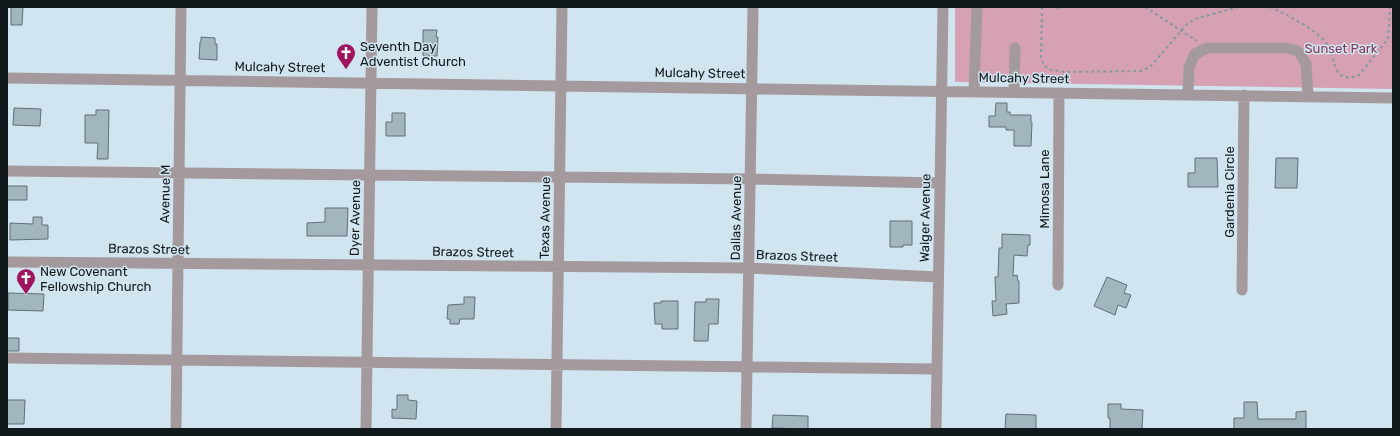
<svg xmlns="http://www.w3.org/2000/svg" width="1400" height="436" viewBox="0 0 1400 436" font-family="Rubik,sans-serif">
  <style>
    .green { fill: #d7a1b4 }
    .building { fill: #a2b6c0; stroke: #5e707a }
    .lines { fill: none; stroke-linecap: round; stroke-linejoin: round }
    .path { stroke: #8998a0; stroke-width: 2; stroke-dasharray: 3 3; stroke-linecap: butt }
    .minor { stroke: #a49a9d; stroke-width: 11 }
    .labels { text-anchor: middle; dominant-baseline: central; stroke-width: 3; stroke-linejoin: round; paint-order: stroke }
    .poi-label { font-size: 13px; fill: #12191d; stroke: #d1e5f0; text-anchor: start }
    .park-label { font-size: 13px; fill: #833b59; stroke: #d1e5f0 }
    .street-label { font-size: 13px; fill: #12191d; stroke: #d1e5f0 }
  </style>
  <rect width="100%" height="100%" fill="#d1e5f0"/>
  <path class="green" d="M 955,7 L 1393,7 L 1393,89 L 955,82 Z"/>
  <path class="building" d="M 11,7 L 23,7 L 22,25 L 11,25 Z
    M 423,30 L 437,30 L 436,37 L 438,37 L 437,56 L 423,56 Z
    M 201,37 L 215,38 L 215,44 L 217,44 L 217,60 L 199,59 L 200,42 L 201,42 Z
    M 996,103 L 1007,103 L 1007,112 L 1010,112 L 1010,115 L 1031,115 L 1031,122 L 1032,122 L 1031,146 L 1014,146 L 1014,130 L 1006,130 L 1006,127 L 989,127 L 989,116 L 995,116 Z
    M 14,108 L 41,109 L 40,126 L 13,125 Z
    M 96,110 L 109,110 L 108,159 L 97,159 L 98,143 L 85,143 L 85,115 L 96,115 Z
    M 392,113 L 405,113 L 405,136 L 386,136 L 386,122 L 392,122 Z
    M 1195,158 L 1217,158 L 1218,187 L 1188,187 L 1188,173 L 1195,173 Z
    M 1276,158 L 1298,158 L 1297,188 L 1275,188 Z
    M 7,186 L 27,186 L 27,200 L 7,200 Z
    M 325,208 L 348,208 L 347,236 L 307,236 L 307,223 L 325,222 Z
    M 33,217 L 42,217 L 42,225 L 48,225 L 48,239 L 10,240 L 10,223 L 33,224 Z
    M 890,221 L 912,221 L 912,245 L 903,245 L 903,247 L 890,247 Z
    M 1002,234 L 1030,235 L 1030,245 L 1028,245 L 1027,256 L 1014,255 L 1013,276 L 1017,275 L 1018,281 L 1019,281 L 1019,303 L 1006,304 L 1007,314 L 993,316 L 992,301 L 996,301 L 995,277 L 998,277 L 999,248 L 1002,248 Z
    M 1107,277 L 1127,285 L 1124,293 L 1131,295 L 1126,308 L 1118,305 L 1115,315 L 1094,306 Z
    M 8,293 L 44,294 L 43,311 L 8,310 Z
    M 464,297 L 475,297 L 474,319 L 460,319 L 459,324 L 450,324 L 450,319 L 447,319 L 448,305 L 464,304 Z
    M 706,299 L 719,299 L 718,324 L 709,324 L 708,341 L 694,341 L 695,302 L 706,302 Z
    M 661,301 L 678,301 L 678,329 L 662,329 L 662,324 L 655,324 L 654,303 L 661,303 Z
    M 7,338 L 19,338 L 19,351 L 7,351 Z
    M 397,395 L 408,395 L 408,400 L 417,401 L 416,419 L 392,418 L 392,409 L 396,410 L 397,407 Z
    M 7,400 L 25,400 L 24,424 L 7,424 Z
    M 1244,402 L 1257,402 L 1258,419 L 1296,419 L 1296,412 L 1306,411 L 1306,429 L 1234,429 L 1234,418 L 1244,418 Z
    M 1108,404 L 1121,404 L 1121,409 L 1143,410 L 1142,429 L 1110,429 L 1110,418 L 1108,418 Z
    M 1006,414 L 1036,415 L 1036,429 L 1005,429 Z
    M 773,415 L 808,416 L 808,429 L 772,428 Z"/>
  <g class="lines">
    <path class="path" d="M 1042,7 L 1041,57 L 1044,66 L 1051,70 L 1066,72 L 1141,71 L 1150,67 L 1187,24 L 1195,19 L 1238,7
      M 1145,7 L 1197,41
      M 1270,7 C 1287,15 1320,31 1329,47 C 1333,55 1334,70 1341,75 C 1346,79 1353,77 1359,75 L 1388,39 L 1390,7
      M 1058,9 L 1058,7"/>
    <path class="minor" d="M 7,78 L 1393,98
      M 974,91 L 977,7
      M 1014,92 L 1015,48
      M 1188,94 L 1189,67 L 1195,54 L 1207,48 L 1286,48 L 1295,50 L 1300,53 L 1306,64 L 1308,96
      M 7,171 L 750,179 L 940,183
      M 7,262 L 749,268 L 938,277
      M 1058,285 L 1059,93
      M 1242,290 L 1244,95
      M 7,358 L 937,369
      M 176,429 L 181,7
      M 366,429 L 372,7
      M 556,429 L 562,7
      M 746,429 L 753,7
      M 936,429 L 943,7"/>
  </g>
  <defs>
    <symbol id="church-pin" viewBox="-11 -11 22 30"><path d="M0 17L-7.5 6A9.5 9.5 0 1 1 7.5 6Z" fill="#a0145f" stroke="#d1e5f0"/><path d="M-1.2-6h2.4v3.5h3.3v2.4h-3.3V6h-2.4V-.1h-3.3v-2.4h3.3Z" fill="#fff"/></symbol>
  </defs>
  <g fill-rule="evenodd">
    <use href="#church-pin" x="335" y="42" width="22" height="30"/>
    <use href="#church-pin" x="15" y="267" width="22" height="30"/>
  </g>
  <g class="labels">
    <g class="poi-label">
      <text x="360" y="46">Seventh Day<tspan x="360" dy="15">Adventist Church</tspan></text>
      <text x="40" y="271">New Covenant<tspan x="40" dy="15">Fellowship Church</tspan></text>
    </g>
    <g class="park-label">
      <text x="1341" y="48">Sunset Park</text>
    </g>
    <g class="street-label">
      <text transform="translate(280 67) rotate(1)">Mulcahy Street</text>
      <text transform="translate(700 73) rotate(1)">Mulcahy Street</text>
      <text transform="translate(1024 78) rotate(1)">Mulcahy Street</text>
      <text transform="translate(1044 189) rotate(-90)">Mimosa Lane</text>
      <text transform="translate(1229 192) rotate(-90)">Gardenia Circle</text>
      <text transform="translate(165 194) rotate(-89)">Avenue M</text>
      <text transform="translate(355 218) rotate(-89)">Dyer Avenue</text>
      <text transform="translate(545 218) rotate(-89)">Texas Avenue</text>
      <text transform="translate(736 218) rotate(-89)">Dallas Avenue</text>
      <text transform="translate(925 218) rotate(-89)">Walger Avenue</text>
      <text transform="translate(149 249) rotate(1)">Brazos Street</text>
      <text transform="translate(473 252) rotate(1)">Brazos Street</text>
      <text transform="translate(797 256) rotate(2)">Brazos Street</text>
    </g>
  </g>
  <rect width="1400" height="436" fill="none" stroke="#12191d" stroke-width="16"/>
</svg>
